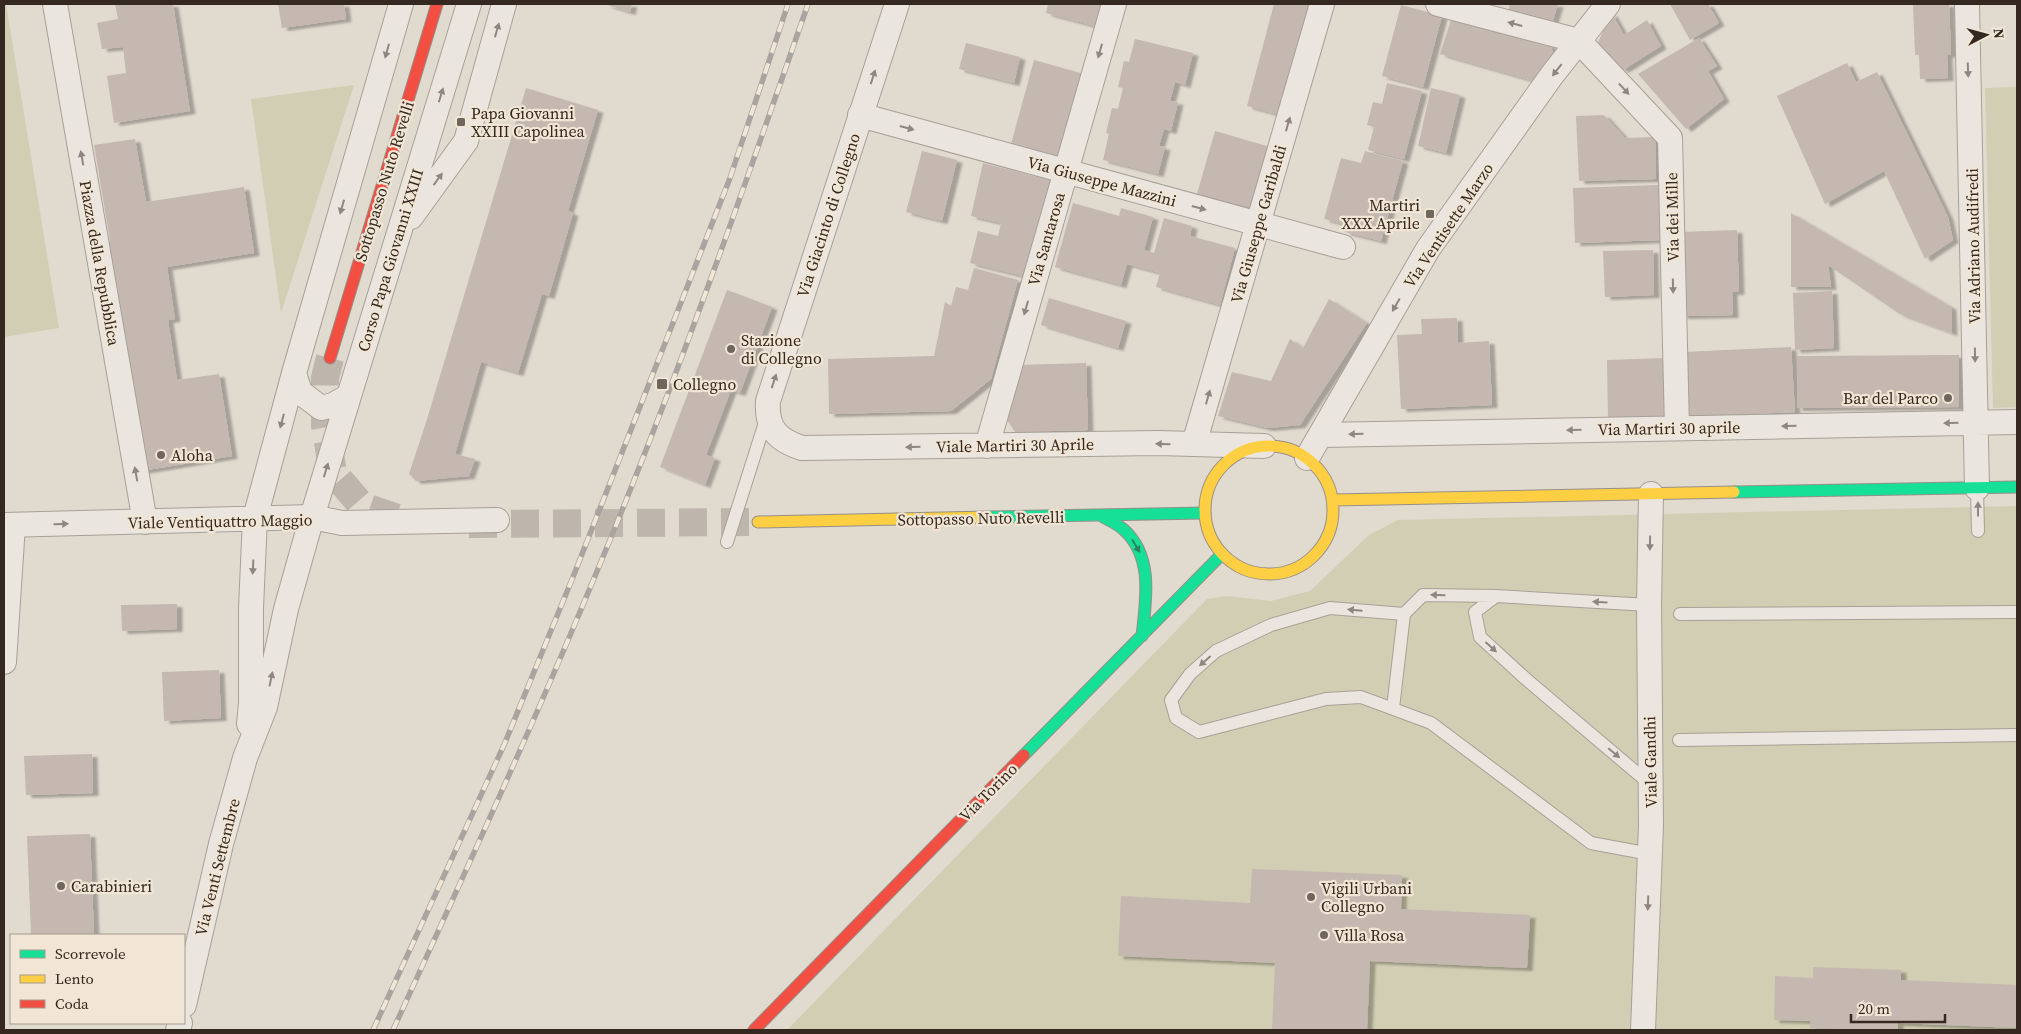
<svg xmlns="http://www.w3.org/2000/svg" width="2021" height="1034" viewBox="0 0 2021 1034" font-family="'Source Serif 4',serif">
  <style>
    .green { fill: #d2ceb3 }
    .building { fill: #c4b8b0; filter: url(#shadow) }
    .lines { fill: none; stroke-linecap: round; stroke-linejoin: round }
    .secondary-tunnel { stroke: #beb6ac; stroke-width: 28; stroke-dasharray: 28 14; stroke-linecap: butt }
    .lane-casing { stroke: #a7a097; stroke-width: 14 }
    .street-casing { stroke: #a7a097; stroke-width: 26 }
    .fast-casing { stroke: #968f88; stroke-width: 13 }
    .slow-casing { stroke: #968f88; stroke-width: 13 }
    .jam-casing { stroke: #968f88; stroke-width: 13 }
    .lane { stroke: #eae5df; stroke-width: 12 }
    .street { stroke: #eae5df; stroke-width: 24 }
    .fast { stroke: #16e098; stroke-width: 11 }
    .slow { stroke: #ffcf43; stroke-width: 11 }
    .jam { stroke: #f24e42; stroke-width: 11 }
    .rail-casing { stroke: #a9a49f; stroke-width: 5.5 }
    .rail { stroke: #f1e6d5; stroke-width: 4; stroke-dasharray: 11; stroke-linecap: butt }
    .oneway { fill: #8f8680 }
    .oneway2 { fill: #25845c }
    .poi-dot { fill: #71665d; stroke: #f1e6d5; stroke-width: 2 }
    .labels { text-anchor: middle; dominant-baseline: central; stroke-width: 4.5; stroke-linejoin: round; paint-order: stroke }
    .poi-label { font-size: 16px; fill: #342820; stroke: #f1e6d5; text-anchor: start }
    .street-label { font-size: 16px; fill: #342820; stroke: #f1e6d5 }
  </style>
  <defs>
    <filter id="shadow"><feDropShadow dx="5.5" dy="3" stdDeviation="1" flood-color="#0004"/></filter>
  </defs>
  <rect width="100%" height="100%" fill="#e1dacf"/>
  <path class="green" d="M 4,4 L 6,4 L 59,328 L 4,337 Z
    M 354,85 L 281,313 L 251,99 Z
    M 2017,87 L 2017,407 L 1993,408 L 1985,88 Z
    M 2017,506 L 2017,1030 L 787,1030 L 1207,599 L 1227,596 L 1271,601 L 1310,591 L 1369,535 L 1398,520 Z"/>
  <path class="building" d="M 115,4 L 173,4 L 190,111 L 114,123 L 107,76 L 126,73 L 123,47 L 102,49 L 97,23 L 118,19 Z
    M 278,4 L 344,4 L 346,19 L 282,28 Z
    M 604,4 L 632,4 L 630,12 Z
    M 1048,4 L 1101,4 L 1095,26 L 1046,13 Z
    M 1274,4 L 1314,4 L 1283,116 L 1247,106 Z
    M 1510,4 L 1558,4 L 1552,24 L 1508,12 Z
    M 1670,4 L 1708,4 L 1719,23 L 1690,40 Z
    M 1913,4 L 1949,4 L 1951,54 L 1947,55 L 1948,78 L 1920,79 L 1919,55 L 1915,55 Z
    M 1401,5 L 1442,16 L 1423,87 L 1382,76 Z
    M 1611,12 L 1624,35 L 1647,20 L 1661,46 L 1623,70 L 1597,45 Z
    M 1452,17 L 1550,45 L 1555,57 L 1534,81 L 1440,54 Z
    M 1699,38 L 1717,66 L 1708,71 L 1724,99 L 1686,129 L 1638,74 Z
    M 1135,39 L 1193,53 L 1185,85 L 1175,82 L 1170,101 L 1178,102 L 1171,131 L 1164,129 L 1159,146 L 1165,147 L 1158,174 L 1103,160 L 1109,134 L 1106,133 L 1112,108 L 1118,109 L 1123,88 L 1118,87 L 1124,61 L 1129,62 Z
    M 966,43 L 1020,57 L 1014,83 L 959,69 Z
    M 1034,60 L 1084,74 L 1061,157 L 1011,144 Z
    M 1847,63 L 1856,82 L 1877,72 L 1948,217 L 1953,240 L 1925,259 L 1884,171 L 1825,204 L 1777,96 Z
    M 1387,83 L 1422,91 L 1404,159 L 1368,150 L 1374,127 L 1367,125 L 1373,102 L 1382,104 Z
    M 526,88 L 598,110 L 568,211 L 573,213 L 549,296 L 542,294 L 518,373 L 481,362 L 455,454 L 475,459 L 469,476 L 416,481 L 409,474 L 428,416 Z
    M 1431,88 L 1460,95 L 1446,153 L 1418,146 Z
    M 1604,115 L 1625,138 L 1655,137 L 1656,179 L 1579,181 L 1576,116 Z
    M 1215,131 L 1270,147 L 1252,210 L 1197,194 Z
    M 135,139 L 146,202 L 244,187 L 254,253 L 167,267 L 175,319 L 168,320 L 177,380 L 219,374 L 232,456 L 141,471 L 128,393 L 135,392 L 124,327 L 117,329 L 104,242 L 110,241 L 94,145 Z
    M 922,151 L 957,160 L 942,221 L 906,212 Z
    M 1365,151 L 1403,161 L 1381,241 L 1345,232 L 1347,225 L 1324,219 L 1341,158 L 1361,163 Z
    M 983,163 L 1050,180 L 1027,277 L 970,263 L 978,231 L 998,236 L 1001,223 L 971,216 Z
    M 1658,185 L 1661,240 L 1575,243 L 1573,188 Z
    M 1073,203 L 1119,216 L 1121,208 L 1153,217 L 1144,250 L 1154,253 L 1164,218 L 1192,226 L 1190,236 L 1235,248 L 1220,305 L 1156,287 L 1160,273 L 1127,264 L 1121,285 L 1055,267 Z
    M 1791,213 L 1951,307 L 1952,333 L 1900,314 L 1828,265 L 1831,287 L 1791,287 Z
    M 1737,230 L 1739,292 L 1732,292 L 1733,315 L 1682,316 L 1679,232 Z
    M 1653,250 L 1654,295 L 1605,297 L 1603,251 Z
    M 974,268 L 1018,280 L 991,379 L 951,411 L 829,414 L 828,359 L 934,356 L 945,302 L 951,306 L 956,287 L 968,290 Z
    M 727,290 L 772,307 L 740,393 L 731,390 L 706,455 L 715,458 L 705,485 L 660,467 Z
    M 1832,291 L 1834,348 L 1795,350 L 1793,293 Z
    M 1049,298 L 1126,321 L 1118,348 L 1041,325 Z
    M 1329,299 L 1367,323 L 1300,425 L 1268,428 L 1218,416 L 1232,372 L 1271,381 L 1290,339 L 1303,348 Z
    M 1457,318 L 1458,343 L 1489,341 L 1492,405 L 1401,409 L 1397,335 L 1422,334 L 1421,319 Z
    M 1791,347 L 1795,412 L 1685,417 L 1683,352 Z
    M 1959,355 L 1959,407 L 1797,408 L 1797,356 Z
    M 1665,358 L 1666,418 L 1608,420 L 1607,360 Z
    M 1086,363 L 1088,430 L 1015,432 L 1003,414 L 1019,365 Z
    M 177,604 L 177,629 L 122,631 L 121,605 Z
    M 219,670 L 221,718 L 164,721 L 162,672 Z
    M 92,754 L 93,793 L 26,795 L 24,756 Z
    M 90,834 L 94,935 L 31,935 L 27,836 Z
    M 1252,869 L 1402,875 L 1401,909 L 1530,915 L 1527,968 L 1370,961 L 1367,1030 L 1272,1030 L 1275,963 L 1118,956 L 1121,896 L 1250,903 Z
    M 1813,967 L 1901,970 L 1901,980 L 2017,985 L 2017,1028 L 1898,1023 L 1898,1030 L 1863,1030 L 1810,1028 L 1811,1021 L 1774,1020 L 1775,976 L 1813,978 Z"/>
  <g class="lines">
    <path class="secondary-tunnel" d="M 330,358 L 325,378 L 325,425 L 333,472 L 362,506 L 409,522
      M 469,524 L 758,522"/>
    <defs>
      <path id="lane" d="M 1977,488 L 1978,531
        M 727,542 L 767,416
        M 1496,596 L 1475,612 L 1480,637 L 1526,679 L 1650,784
        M 1404,614 L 1330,608 L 1271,625 L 1216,651 L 1190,674 L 1171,700 L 1176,718 L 1199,732 L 1326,699 L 1361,697 L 1431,723 L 1591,843 L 1650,854
        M 1680,614 L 2017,612
        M 1393,708 L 1404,614 L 1423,595 L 1496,596 L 1649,605
        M 1679,740 L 2017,735"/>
      <path id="street" d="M 55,4 L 145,522
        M 897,4 L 768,401 C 766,428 777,440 802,448 L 1158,443 L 1264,446
        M 1438,4 L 1579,41 L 1670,138 L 1677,428
        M 1967,4 L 1977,488
        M 860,115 L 1343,247
        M 411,217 L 466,141 L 504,4
        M 294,373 L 300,392 L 321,408 L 333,405 L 349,396
        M 1321,435 L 2017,422
        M 1194,444 L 1322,4
        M 987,446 L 1114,4
        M 1307,458 L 1428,249 L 1552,75 L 1608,4
        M 4,525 L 312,517 L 342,523 L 497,520
        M 4,662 L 13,525
        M 249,724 L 251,703 L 251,608 L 255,518 L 294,373 L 401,4
        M 184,1005 L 221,844 L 245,758 L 265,707 L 286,609 L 312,517 L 469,4
        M 178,1030 L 180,1023
        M 1643,1030 L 1651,825 L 1649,605 L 1651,494"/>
      <path id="fast" d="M 1734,492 L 2017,487
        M 1100,515 C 1108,520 1116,523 1123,529 C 1154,556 1146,600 1142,636
        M 988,517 L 1205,513
        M 1024,755 L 1222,554"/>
      <path id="slow" d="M1205 510a64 64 0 1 1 128 0a64 64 0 1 1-128 0Z
        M 1333,500 L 1734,492
        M 758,522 L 988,517"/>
      <path id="jam" d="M 330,358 L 437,4
        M 754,1030 L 1024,755"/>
    </defs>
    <use href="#lane" class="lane-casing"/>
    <use href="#street" class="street-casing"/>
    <use href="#fast" class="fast-casing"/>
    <use href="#slow" class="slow-casing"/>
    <use href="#jam" class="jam-casing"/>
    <use href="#lane" class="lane"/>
    <use href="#street" class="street"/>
    <use href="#fast" class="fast"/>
    <use href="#slow" class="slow"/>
    <use href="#jam" class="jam"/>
    <defs>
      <path id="rail" d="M 373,1030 L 504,745 L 573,577 L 730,178 L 788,4
        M 393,1030 C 460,883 528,737 590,588 C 671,396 740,200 808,4"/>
    </defs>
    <use href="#rail" class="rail-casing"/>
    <use href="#rail" class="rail"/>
  </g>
  <defs><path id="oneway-solid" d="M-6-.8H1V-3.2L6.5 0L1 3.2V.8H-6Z" transform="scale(1.25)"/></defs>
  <g class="oneway">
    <use href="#oneway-solid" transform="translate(1515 24) rotate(-165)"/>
    <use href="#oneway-solid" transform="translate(497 30) rotate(-74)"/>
    <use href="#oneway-solid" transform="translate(387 51) rotate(106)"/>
    <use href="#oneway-solid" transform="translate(1100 51) rotate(106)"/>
    <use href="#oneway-solid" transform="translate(1557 70) rotate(128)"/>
    <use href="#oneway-solid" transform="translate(1968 70) rotate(88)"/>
    <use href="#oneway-solid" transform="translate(873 77) rotate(-72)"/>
    <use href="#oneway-solid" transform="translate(1624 89) rotate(47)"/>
    <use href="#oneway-solid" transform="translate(441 95) rotate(-73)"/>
    <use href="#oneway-solid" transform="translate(1288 124) rotate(-74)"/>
    <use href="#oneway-solid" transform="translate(907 128) rotate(15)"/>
    <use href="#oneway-solid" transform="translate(82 158) rotate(-100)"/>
    <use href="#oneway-solid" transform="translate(438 179) rotate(-54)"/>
    <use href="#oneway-solid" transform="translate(342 207) rotate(106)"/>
    <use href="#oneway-solid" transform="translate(1199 208) rotate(15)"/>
    <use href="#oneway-solid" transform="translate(1673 286) rotate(89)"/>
    <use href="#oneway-solid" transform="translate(1396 305) rotate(120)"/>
    <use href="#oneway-solid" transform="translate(1026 308) rotate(106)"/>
    <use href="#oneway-solid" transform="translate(1975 355) rotate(89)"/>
    <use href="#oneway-solid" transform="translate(774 381) rotate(-72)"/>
    <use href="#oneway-solid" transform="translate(1208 397) rotate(-74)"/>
    <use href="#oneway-solid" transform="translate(282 421) rotate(105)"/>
    <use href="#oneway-solid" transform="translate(1951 423) rotate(179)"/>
    <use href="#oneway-solid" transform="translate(1789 426) rotate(179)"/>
    <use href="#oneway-solid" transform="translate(1574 430) rotate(179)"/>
    <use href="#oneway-solid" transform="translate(1356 434) rotate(179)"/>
    <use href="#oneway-solid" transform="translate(1163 444) rotate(-179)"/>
    <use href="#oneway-solid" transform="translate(913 447) rotate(179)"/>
    <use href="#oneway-solid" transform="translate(326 470) rotate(-73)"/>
    <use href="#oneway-solid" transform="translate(136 474) rotate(-100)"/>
    <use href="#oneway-solid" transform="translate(1978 509) rotate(-90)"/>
    <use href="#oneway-solid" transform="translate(61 524) rotate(-1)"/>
    <use href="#oneway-solid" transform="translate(1650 543) rotate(91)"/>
    <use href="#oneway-solid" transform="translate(253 567) rotate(93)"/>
    <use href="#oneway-solid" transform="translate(1438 595) rotate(-179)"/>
    <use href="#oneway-solid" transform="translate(1600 602) rotate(-177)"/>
    <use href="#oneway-solid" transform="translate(1355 610) rotate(-175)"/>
    <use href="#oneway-solid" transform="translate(1491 647) rotate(42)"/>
    <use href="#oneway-solid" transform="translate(1205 661) rotate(139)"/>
    <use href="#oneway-solid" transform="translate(271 679) rotate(-78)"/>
    <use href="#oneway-solid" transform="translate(1614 753) rotate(40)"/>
    <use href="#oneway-solid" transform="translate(1648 903) rotate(92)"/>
  </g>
  <use class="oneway2" href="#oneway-solid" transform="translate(1136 546) rotate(59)"/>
  <g class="poi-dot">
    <rect x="456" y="117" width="10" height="10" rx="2.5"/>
    <rect x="1425" y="209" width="10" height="10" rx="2.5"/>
    <circle cx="731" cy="349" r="5"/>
    <rect x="656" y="378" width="12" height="12" rx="2.5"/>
    <circle cx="1948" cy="398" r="5"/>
    <circle cx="161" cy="455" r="5"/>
    <circle cx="61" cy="886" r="5"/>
    <circle cx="1311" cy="897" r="5"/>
    <circle cx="1324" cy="935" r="5"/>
  </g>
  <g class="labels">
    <g class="poi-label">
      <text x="471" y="113">Papa Giovanni<tspan x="471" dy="18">XXIII Capolinea</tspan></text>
      <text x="1420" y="205" text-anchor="end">Martiri<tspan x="1420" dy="18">XXX Aprile</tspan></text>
      <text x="741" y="340">Stazione<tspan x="741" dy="18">di Collegno</tspan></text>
      <text x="673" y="384">Collegno</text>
      <text x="1938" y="398" text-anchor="end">Bar del Parco</text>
      <text x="171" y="455">Aloha</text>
      <text x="71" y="886">Carabinieri</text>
      <text x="1321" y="888">Vigili Urbani<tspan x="1321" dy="18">Collegno</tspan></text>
      <text x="1334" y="935">Villa Rosa</text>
    </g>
    <g class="street-label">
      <text transform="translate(384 181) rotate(-73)">Sottopasso Nuto Revelli</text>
      <text transform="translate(1102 181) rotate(15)">Via Giuseppe Mazzini</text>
      <text transform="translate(828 215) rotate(-72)">Via Giacinto di Collegno</text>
      <text transform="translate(1672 217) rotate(-91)">Via dei Mille</text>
      <text transform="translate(1258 224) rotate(-74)">Via Giuseppe Garibaldi</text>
      <text transform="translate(1448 225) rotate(-56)">Via Ventisette Marzo</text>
      <text transform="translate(1046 239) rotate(-74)">Via Santarosa</text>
      <text transform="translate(1973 246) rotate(-91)">Via Adriano Audifredi</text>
      <text transform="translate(390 260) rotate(-73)">Corso Papa Giovanni XXIII</text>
      <text transform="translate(100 263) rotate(80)">Piazza della Repubblica</text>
      <text transform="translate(1669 428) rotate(-1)">Via Martiri 30 aprile</text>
      <text transform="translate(1015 445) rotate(-1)">Viale Martiri 30 Aprile</text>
      <text transform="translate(981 518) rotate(-1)">Sottopasso Nuto Revelli</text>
      <text transform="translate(220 521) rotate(-1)">Viale Ventiquattro Maggio</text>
      <text transform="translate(1650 762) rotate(-91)">Viale Gandhi</text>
      <text transform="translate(988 792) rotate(-45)">Via Torino</text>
      <text transform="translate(217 867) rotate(-76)">Via Venti Settembre</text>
    </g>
  </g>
  <rect width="2021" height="1034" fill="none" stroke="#342820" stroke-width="10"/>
  <rect x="10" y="934" width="175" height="90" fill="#f1e6d5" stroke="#a59a8d"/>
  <rect x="20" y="950" width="25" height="8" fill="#16e098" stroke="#a59a8d"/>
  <text x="55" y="959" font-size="15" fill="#342820">Scorrevole</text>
  <rect x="20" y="975" width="25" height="8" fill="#ffcf43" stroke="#a59a8d"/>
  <text x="55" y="984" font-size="15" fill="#342820">Lento</text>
  <rect x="20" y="1000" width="25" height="8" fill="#f24e42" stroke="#a59a8d"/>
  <text x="55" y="1009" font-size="15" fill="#342820">Coda</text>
  <g transform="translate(1986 35) rotate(84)" stroke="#f1e6d5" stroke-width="4" paint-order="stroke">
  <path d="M0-4L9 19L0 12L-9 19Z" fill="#342820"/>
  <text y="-8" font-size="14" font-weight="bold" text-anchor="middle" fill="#342820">N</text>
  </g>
  <path d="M1851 1014v8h94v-8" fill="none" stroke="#342820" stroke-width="2.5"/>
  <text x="1858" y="1014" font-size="15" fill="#342820" stroke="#f1e6d5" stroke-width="4" paint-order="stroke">20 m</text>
</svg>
